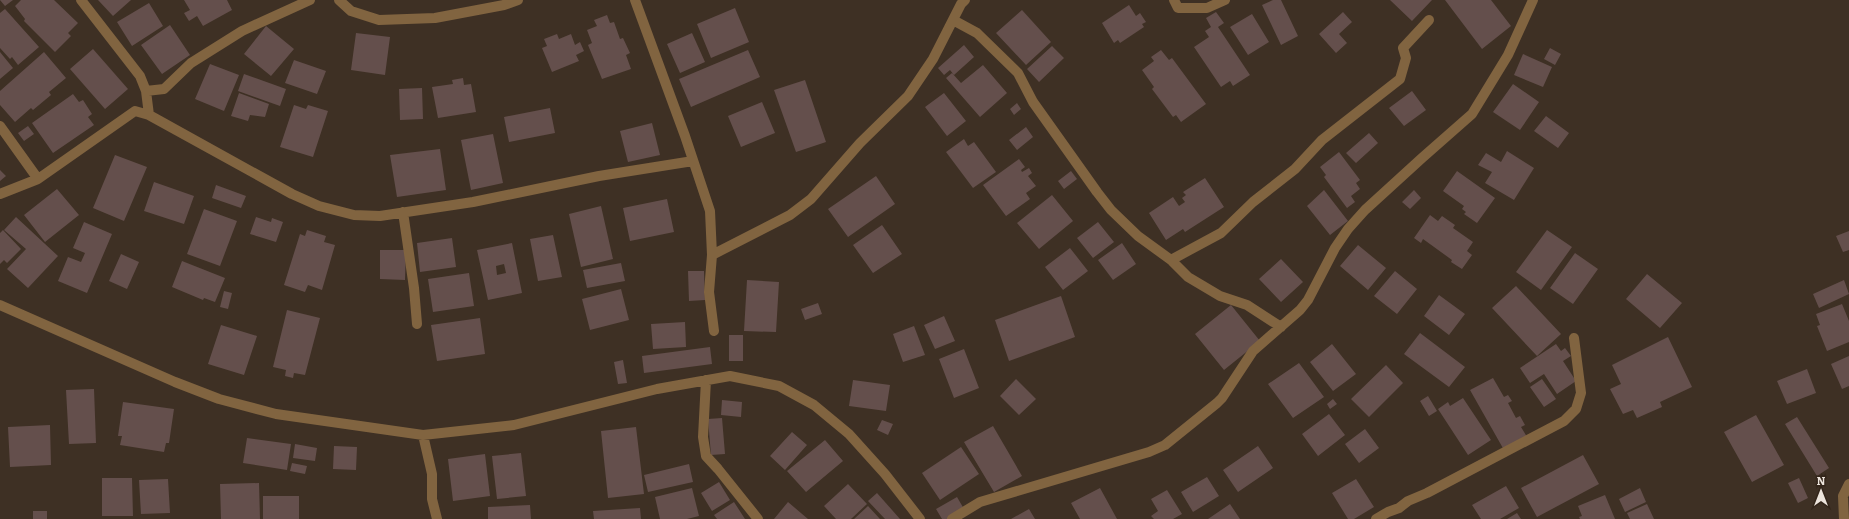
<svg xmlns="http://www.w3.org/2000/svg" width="1849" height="519" viewBox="0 0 1849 519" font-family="Bitter,serif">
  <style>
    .building { fill: #644f4c; fill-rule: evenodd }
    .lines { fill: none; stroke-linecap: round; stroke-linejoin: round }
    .street { stroke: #816440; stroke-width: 10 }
  </style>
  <rect width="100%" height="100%" fill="#3e3024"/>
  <path class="building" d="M 0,0 L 13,0 L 5,6 Z
    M 21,0 L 54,0 L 78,23 L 68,33 L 71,36 L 55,52 L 24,21 L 25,19 L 15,6 Z
    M 98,0 L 131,0 L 113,16 Z
    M 184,0 L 227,0 L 232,10 L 203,26 L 197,16 L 189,21 L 184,13 L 190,10 Z
    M 1273,0 L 1281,0 L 1298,36 L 1281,45 L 1262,5 Z
    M 1390,0 L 1432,0 L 1412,21 Z
    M 1445,0 L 1491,0 L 1511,26 L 1482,49 Z
    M 149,3 L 163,26 L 132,46 L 117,22 Z
    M 1129,5 L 1136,16 L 1140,13 L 1146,22 L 1142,24 L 1144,27 L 1120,43 L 1118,40 L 1114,43 L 1102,23 Z
    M 735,8 L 749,42 L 711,58 L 697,24 Z
    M 5,9 L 39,47 L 18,65 L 12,57 L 10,59 L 0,48 L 0,13 Z
    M 1022,10 L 1051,42 L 1026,65 L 996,33 Z
    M 1216,12 L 1224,23 L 1218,27 L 1250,75 L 1233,86 L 1230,81 L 1221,87 L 1194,47 L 1209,37 L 1205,31 L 1211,27 L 1206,18 Z
    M 1343,12 L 1352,22 L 1339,34 L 1347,43 L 1336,53 L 1319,34 Z
    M 1252,14 L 1269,42 L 1248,55 L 1230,27 Z
    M 607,15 L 610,23 L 614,22 L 620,39 L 623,38 L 630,53 L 626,55 L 631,69 L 602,79 L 588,45 L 592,43 L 587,30 L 597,26 L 594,20 Z
    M 170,25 L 190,55 L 162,74 L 141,45 Z
    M 266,26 L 294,49 L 271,76 L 244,54 Z
    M 356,33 L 390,37 L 385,75 L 351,70 Z
    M 692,33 L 705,62 L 680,73 L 667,44 Z
    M 557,34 L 559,39 L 571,34 L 575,45 L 580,42 L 584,51 L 576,55 L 579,61 L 552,72 L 542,48 L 547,46 L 544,39 Z
    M 964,45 L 974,57 L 954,75 L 950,70 L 944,75 L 938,68 Z
    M 1052,46 L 1064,58 L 1039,82 L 1027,69 Z
    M 1550,48 L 1561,54 L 1555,65 L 1544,59 Z
    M 93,49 L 128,89 L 105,109 L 70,69 Z
    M 748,50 L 760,77 L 691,107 L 679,79 Z
    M 1161,50 L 1169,60 L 1172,58 L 1206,104 L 1181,122 L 1176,115 L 1173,117 L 1152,89 L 1154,87 L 1142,70 L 1154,61 L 1151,57 Z
    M 0,52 L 13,68 L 0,79 Z
    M 44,52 L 66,78 L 49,92 L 51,95 L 33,110 L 31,108 L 15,122 L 0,105 L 0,91 Z
    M 1523,54 L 1552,67 L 1543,87 L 1514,75 Z
    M 294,60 L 326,71 L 317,94 L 285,83 Z
    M 210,64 L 239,75 L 224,111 L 195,99 Z
    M 983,65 L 1007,93 L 980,117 L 946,78 L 952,73 L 961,83 Z
    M 244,74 L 286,89 L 280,106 L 238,91 Z
    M 463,78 L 464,85 L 471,84 L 476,112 L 438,118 L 432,87 L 453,84 L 452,80 Z
    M 805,80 L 826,142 L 796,152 L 774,90 Z
    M 1513,84 L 1539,102 L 1520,130 L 1493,112 Z
    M 422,88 L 423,119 L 400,120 L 399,89 Z
    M 1412,91 L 1426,110 L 1404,126 L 1389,108 Z
    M 239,93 L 269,104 L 265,117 L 250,115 L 248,121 L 231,116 Z
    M 944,93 L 966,121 L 947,136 L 925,107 Z
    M 73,94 L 79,102 L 83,100 L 92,114 L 88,117 L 94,125 L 53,153 L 32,123 Z
    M 762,102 L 775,133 L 741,147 L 728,116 Z
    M 1017,103 L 1021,109 L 1014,115 L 1010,109 Z
    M 294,105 L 306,109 L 308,105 L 328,111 L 313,157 L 280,147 Z
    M 550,108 L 555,133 L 509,142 L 504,117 Z
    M 1546,116 L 1569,133 L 1558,148 L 1534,131 Z
    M 652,123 L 660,155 L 628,162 L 620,131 Z
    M 28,126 L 34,134 L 24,141 L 18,133 Z
    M 1026,127 L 1033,137 L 1017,150 L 1009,140 Z
    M 1369,133 L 1378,143 L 1356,163 L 1346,153 Z
    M 493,134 L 503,183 L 471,190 L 461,140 Z
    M 964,139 L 968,146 L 974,142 L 996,172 L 973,188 L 946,152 Z
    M 440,149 L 446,190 L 397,197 L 390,155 Z
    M 1507,151 L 1534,168 L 1514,200 L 1485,183 L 1492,172 L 1478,165 L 1486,153 L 1501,162 Z
    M 1339,152 L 1360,180 L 1356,183 L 1360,189 L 1351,196 L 1355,202 L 1347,208 L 1324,177 L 1326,175 L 1320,167 Z
    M 115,155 L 147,167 L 124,221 L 93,208 Z
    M 1019,159 L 1025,167 L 1021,170 L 1022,172 L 1029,168 L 1032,173 L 1028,176 L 1036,186 L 1026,193 L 1030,199 L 1006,216 L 983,185 Z
    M 0,170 L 6,176 L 0,181 Z
    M 1071,171 L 1077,179 L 1064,189 L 1058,181 Z
    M 1457,171 L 1495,198 L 1477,223 L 1464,214 L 1466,212 L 1462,209 L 1464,206 L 1443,191 Z
    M 876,176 L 895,204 L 848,237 L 828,209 Z
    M 1205,178 L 1224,207 L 1185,232 L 1183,229 L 1166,240 L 1149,213 L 1173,197 L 1179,206 L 1185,202 L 1182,198 L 1186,195 L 1183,192 Z
    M 154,182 L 194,196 L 184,224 L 144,211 Z
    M 216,185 L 246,196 L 241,208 L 212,198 Z
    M 57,189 L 79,215 L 45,242 L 24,215 Z
    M 1324,190 L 1348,221 L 1330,235 L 1307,206 Z
    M 1414,190 L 1421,198 L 1410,209 L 1402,202 Z
    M 1052,195 L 1073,221 L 1039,249 L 1017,223 Z
    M 667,199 L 674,232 L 630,241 L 623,208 Z
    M 601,206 L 613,259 L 581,267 L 569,214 Z
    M 204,209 L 237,221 L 220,266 L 187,254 Z
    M 1430,215 L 1438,221 L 1442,216 L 1455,225 L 1453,228 L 1473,242 L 1467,251 L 1472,255 L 1462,269 L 1451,262 L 1452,260 L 1423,239 L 1421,243 L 1414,238 Z
    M 16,217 L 58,256 L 28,288 L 7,269 L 26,249 L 4,230 Z
    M 256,217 L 271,222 L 272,218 L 283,222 L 276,242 L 250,234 Z
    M 84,222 L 112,234 L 87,293 L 58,281 L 68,257 L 81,262 L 85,253 L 73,248 Z
    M 1098,222 L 1114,242 L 1093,258 L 1077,238 Z
    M 882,225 L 902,254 L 873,273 L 853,245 Z
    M 3,230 L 21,249 L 7,263 L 4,260 L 0,264 L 0,233 Z
    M 307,230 L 326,236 L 324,242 L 335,245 L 322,290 L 308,285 L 305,292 L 284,285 L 300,234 L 305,236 Z
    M 1547,230 L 1572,247 L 1541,290 L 1516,272 Z
    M 1849,231 L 1849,250 L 1843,252 L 1836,236 Z
    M 553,235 L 562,277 L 538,281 L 530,239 Z
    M 452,238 L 456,267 L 420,272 L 417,243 Z
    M 512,243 L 522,293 L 488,300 L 477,250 ZM 504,264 L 506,273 L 497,275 L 496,266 Z
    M 1122,243 L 1136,264 L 1113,280 L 1098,260 Z
    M 1358,245 L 1386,268 L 1368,290 L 1340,266 Z
    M 1070,248 L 1088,271 L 1063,290 L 1045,267 Z
    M 380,250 L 406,250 L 405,280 L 380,279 Z
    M 1575,253 L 1598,269 L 1573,304 L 1550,288 Z
    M 121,254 L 139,262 L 127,289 L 109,281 Z
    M 1281,259 L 1303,282 L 1281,302 L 1259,279 Z
    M 182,261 L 225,278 L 215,302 L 204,298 L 203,300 L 172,287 Z
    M 621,263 L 625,281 L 587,288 L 583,270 Z
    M 688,271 L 704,271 L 705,300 L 689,301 Z
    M 1395,271 L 1417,289 L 1397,314 L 1374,296 Z
    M 469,273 L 474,306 L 433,312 L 428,279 Z
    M 1647,274 L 1682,303 L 1660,328 L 1626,299 Z
    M 747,280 L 779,282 L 776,332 L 744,331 Z
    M 1844,280 L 1849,294 L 1819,308 L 1813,294 Z
    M 1516,286 L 1561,334 L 1537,356 L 1492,308 Z
    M 621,289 L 629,320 L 590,330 L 582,299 Z
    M 224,291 L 232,293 L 228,309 L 220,307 Z
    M 1439,295 L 1465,314 L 1449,335 L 1424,316 Z
    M 1061,296 L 1075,337 L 1009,361 L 995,320 Z
    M 818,303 L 822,314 L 805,320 L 801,309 Z
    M 1842,304 L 1849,321 L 1849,342 L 1827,351 L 1817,326 L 1820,325 L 1816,314 Z
    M 1231,305 L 1260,341 L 1224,370 L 1195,334 Z
    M 287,310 L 320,318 L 305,375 L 294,373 L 293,378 L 285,376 L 286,370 L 273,367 Z
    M 944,316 L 955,341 L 935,349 L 924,325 Z
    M 480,318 L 485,354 L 437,361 L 431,325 Z
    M 685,322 L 686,347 L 653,349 L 651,324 Z
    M 221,325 L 257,336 L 244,375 L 208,364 Z
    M 914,326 L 925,355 L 903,362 L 893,334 Z
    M 1420,333 L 1465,367 L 1449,387 L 1404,354 Z
    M 729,335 L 743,335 L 743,361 L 729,361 Z
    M 1668,337 L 1692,387 L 1660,402 L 1662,407 L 1637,418 L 1633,410 L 1623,414 L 1610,389 L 1621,384 L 1612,365 Z
    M 1332,344 L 1356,374 L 1333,391 L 1310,362 Z
    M 1556,344 L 1561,351 L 1565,348 L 1571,356 L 1563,361 L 1576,381 L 1557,394 L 1544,374 L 1530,383 L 1520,368 Z
    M 710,347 L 712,364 L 644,373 L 642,356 Z
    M 964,349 L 979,388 L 954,398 L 939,359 Z
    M 1849,356 L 1849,386 L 1842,389 L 1831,364 Z
    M 623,360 L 627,383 L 618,384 L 614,362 Z
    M 1299,363 L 1324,397 L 1293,418 L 1268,384 Z
    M 1386,365 L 1403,383 L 1369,417 L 1351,399 Z
    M 1807,369 L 1816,393 L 1787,404 L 1777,381 Z
    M 1493,378 L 1504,397 L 1508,395 L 1512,401 L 1508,403 L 1516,418 L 1520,416 L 1525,425 L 1521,427 L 1527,437 L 1504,450 L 1470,390 Z
    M 1016,379 L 1036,399 L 1019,415 L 1000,396 Z
    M 1542,379 L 1556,399 L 1544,407 L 1530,387 Z
    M 853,380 L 890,385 L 886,411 L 849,406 Z
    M 94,389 L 96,443 L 69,444 L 66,390 Z
    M 1428,396 L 1437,411 L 1429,416 L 1420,401 Z
    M 1463,398 L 1491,440 L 1468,455 L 1438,409 L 1448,402 L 1450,406 Z
    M 1333,399 L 1337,404 L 1330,409 L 1327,404 Z
    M 722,400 L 742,402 L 741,417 L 721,415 Z
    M 123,402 L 174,409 L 169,443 L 166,443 L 164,452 L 120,445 L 122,436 L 118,436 Z
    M 1329,414 L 1345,435 L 1318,456 L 1302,434 Z
    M 1756,415 L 1784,465 L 1752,482 L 1724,432 Z
    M 1797,417 L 1829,468 L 1817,476 L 1785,424 Z
    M 722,418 L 725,454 L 711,455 L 708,419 Z
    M 882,420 L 893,424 L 888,435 L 877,430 Z
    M 50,425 L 51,465 L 10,467 L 8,427 Z
    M 993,426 L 1022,476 L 994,492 L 964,442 Z
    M 636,427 L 644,494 L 608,498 L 601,431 Z
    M 1365,429 L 1379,448 L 1359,463 L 1345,444 Z
    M 792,432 L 807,445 L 785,470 L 770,456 Z
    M 247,438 L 291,444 L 287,470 L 243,463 Z
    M 825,440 L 843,461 L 806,492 L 787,471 Z
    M 295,444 L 317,448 L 315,461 L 293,458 Z
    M 334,446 L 357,447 L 356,470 L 333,469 Z
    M 1258,446 L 1273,468 L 1238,492 L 1223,470 Z
    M 961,447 L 979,474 L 940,500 L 922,473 Z
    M 521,453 L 526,496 L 497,499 L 492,456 Z
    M 485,454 L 490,496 L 453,501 L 448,459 Z
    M 1583,455 L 1599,484 L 1537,517 L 1521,488 Z
    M 292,463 L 307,466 L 305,474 L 290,471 Z
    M 689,464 L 693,482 L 648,492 L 644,475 Z
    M 1207,477 L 1219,496 L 1193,512 L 1181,492 Z
    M 102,478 L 132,478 L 133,516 L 102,516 Z
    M 1799,478 L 1808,498 L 1798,503 L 1788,483 Z
    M 168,479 L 170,513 L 141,514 L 139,480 Z
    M 1356,479 L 1374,507 L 1354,519 L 1348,519 L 1332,493 Z
    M 719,482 L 730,500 L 712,511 L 701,493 Z
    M 259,483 L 260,519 L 221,519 L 220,484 Z
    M 848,484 L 867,504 L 851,519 L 836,519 L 824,506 Z
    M 1506,486 L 1519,508 L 1500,519 L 1481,519 L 1472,505 Z
    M 692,488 L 699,516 L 687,519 L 660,519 L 655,497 Z
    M 1100,488 L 1117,519 L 1080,519 L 1071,503 Z
    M 1640,488 L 1646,502 L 1625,512 L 1619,499 Z
    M 1167,490 L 1182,514 L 1173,519 L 1154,519 L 1151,516 L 1158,511 L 1151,499 Z
    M 877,493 L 900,519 L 885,519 L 868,501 Z
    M 1605,495 L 1615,519 L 1580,519 L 1579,517 L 1582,516 L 1578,506 Z
    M 263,496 L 299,496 L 299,519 L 263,519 Z
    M 957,497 L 964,509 L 947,519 L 942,519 L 936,509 Z
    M 734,502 L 745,519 L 717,519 L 714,515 Z
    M 788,502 L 808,519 L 774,519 Z
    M 1230,504 L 1240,519 L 1208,519 Z
    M 1647,504 L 1654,519 L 1630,519 L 1627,513 Z
    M 530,505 L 531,519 L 488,519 L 488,507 Z
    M 868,506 L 880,519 L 854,519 Z
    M 640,508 L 641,519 L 594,519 L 593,511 Z
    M 1029,509 L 1035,519 L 1011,519 Z
    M 33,511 L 47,511 L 47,519 L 33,519 Z
    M 1517,513 L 1521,519 L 1507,519 Z"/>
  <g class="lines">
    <path class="street" d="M 81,0 L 140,76 L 146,91 L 149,115
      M 339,0 L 351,11 L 379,20 L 435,18 L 504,5 L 518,0
      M 635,0 L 685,136 L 710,211 L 712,255 L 709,292 L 714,331
      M 1174,0 L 1178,8 L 1207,8 L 1225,0
      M 953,20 L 977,33 L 1018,73 L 1033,102 L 1097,192 L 1111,210 L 1138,236 L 1171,260 L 1188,277 L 1220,296 L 1247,305 L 1281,327
      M 146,91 L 164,89 L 191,63 L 242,31 L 310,0
      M 0,126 L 38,179
      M 0,194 L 38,179 L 135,111 L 149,115 L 292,194 L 319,206 L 354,215 L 380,216 L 473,202 L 599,176 L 693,161
      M 403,212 L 414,288 L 417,324
      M 712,255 L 790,215 L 811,199 L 860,143 L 908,96 L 933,59 L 961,4 L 965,0
      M 1171,260 L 1221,233 L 1253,202 L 1295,169 L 1322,140 L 1400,79 L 1406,58 L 1403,48 L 1429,20
      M 0,305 L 175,382 L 219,399 L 276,414 L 423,435 L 514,425 L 657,389 L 730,376 L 779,386 L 814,405 L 849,434 L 885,474 L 920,519
      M 706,380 L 703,437 L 706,456 L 718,469 L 758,519
      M 423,435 L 432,474 L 432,499 L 437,519
      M 952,519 L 980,502 L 1149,452 L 1165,445 L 1217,403 L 1222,398 L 1253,351 L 1300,310 L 1308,300 L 1335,248 L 1348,229 L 1365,210 L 1422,158 L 1472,114 L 1508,55 L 1533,0
      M 1376,519 L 1388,512 L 1399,508 L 1408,501 L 1427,493 L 1564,421 L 1576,409 L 1581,393 L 1574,338
      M 1844,519 L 1843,496 L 1849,484"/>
  </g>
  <g transform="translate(1821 491)" stroke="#34261b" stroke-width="3" paint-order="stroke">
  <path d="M0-3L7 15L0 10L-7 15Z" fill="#ede4dc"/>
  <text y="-6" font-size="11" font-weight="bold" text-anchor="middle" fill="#ede4dc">N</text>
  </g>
</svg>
